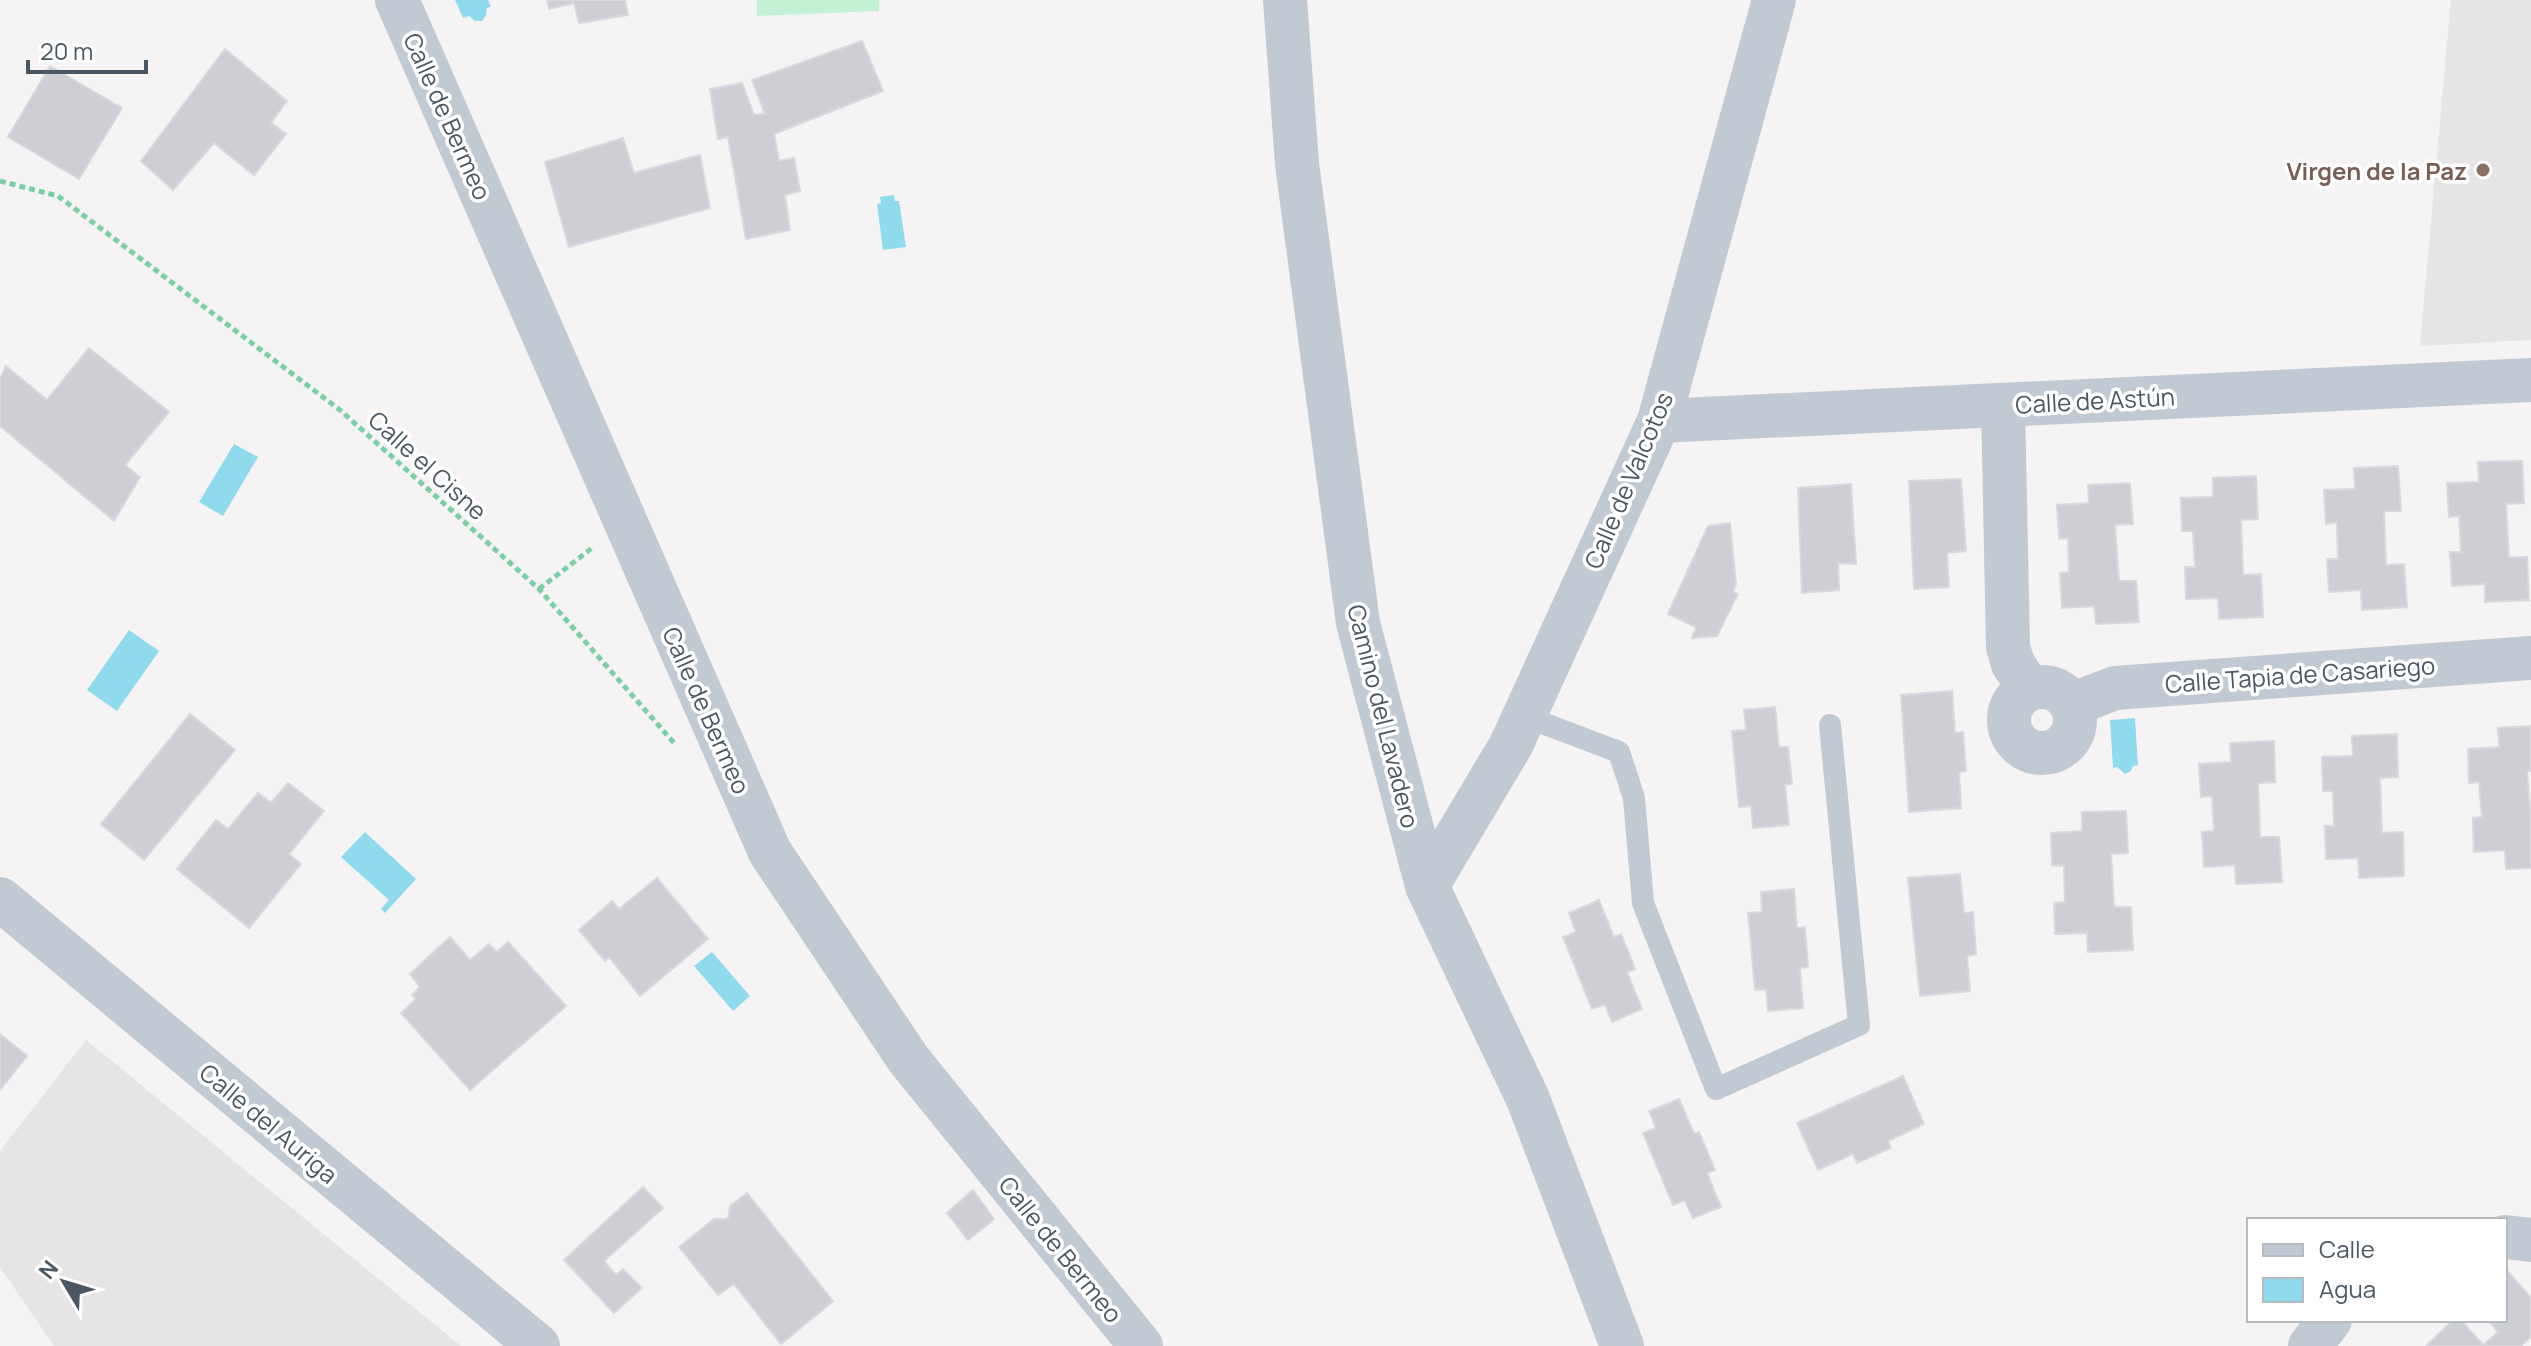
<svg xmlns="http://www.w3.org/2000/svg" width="2531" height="1346" viewBox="0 0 2531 1346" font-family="Manrope,sans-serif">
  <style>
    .education { fill: #e6e4e5 }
    .green { fill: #c3f1d5 }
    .water { fill: #90daee }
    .building { fill: #cdcfd5; stroke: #d7d9de; stroke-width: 2 }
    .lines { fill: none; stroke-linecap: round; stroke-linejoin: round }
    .path { stroke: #7ad0a6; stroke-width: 5; stroke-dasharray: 6 4; stroke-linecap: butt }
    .lane { stroke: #c1cad2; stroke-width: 22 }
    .street { stroke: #c1cad2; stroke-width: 44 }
    .education-dot { fill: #8d6e63; stroke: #fff; stroke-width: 3 }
    .labels { text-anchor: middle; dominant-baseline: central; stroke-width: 7; stroke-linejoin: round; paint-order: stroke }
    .street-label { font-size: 24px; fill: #4a5661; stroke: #fff }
    .education-label { font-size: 24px; font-weight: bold; fill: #785e54; stroke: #fff; text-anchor: end }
  </style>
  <rect width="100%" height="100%" fill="#f5f3f3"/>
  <path class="education" d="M 2451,0 L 2531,0 L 2531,340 L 2420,346 Z
    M 86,1040 L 402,1298 L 461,1346 L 54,1346 L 0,1267 L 0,1151 Z"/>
  <path class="green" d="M 757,0 L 879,0 L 879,11 L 757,16 Z"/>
  <path class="water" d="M 455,0 L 488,0 L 491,7 L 487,8 L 486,15 L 482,21 L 475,21 L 469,16 L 463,18 Z
    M 894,195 L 895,201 L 899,201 L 906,247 L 883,250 L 877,204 L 881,203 L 880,197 Z
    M 234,444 L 258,457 L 223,516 L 199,502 Z
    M 129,630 L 159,651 L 117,711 L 87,690 Z
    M 2135,718 L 2138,765 L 2133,766 L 2131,771 L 2125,774 L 2117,767 L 2113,768 L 2110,720 Z
    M 365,832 L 416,879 L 385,913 L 381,909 L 389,900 L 341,857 Z
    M 712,952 L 750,996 L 733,1011 L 694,966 Z"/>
  <path class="building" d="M 547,0 L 625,0 L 628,15 L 579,23 L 574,3 L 549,9 Z
    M 862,41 L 883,91 L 774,134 L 779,161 L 794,158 L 800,191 L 785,195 L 790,230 L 746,239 L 728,137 L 718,139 L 710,89 L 742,83 L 754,115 L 765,114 L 752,80 Z
    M 225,49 L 287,101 L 271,123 L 286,134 L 254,175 L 214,143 L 173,190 L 141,161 Z
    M 50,66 L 122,108 L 79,179 L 8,137 Z
    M 623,138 L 634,173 L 700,155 L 710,208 L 569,247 L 545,162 Z
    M 89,348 L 169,412 L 125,465 L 140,477 L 114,521 L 0,426 L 0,378 L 6,366 L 47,400 Z
    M 2522,461 L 2524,503 L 2506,504 L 2509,558 L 2527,557 L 2529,600 L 2485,602 L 2485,584 L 2452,586 L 2450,552 L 2461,552 L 2459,516 L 2449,517 L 2447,483 L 2479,482 L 2478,462 Z
    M 2398,466 L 2401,511 L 2384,511 L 2386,565 L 2404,564 L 2407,607 L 2362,610 L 2361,590 L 2329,592 L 2327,559 L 2338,559 L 2337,522 L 2326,524 L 2324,490 L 2355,489 L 2354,468 Z
    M 2256,476 L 2258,519 L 2241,520 L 2243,575 L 2261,574 L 2263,617 L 2219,619 L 2218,598 L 2186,599 L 2185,567 L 2195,567 L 2193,531 L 2182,531 L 2181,498 L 2213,497 L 2213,478 Z
    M 1961,479 L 1966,551 L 1947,553 L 1949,587 L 1914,589 L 1909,481 Z
    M 2130,483 L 2133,524 L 2115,525 L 2119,581 L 2136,581 L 2139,622 L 2096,624 L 2094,606 L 2062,608 L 2060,573 L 2069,572 L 2068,538 L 2059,539 L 2057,505 L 2089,503 L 2088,485 Z
    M 1851,484 L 1856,564 L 1838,563 L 1839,590 L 1802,593 L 1798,488 Z
    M 1730,523 L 1736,584 L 1733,592 L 1738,594 L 1717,636 L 1692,638 L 1696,627 L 1668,614 L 1708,526 Z
    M 1952,691 L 1955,733 L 1963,732 L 1966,771 L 1959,772 L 1961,808 L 1909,812 L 1901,695 Z
    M 1775,707 L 1779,747 L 1788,747 L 1792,784 L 1785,785 L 1789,825 L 1753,828 L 1751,806 L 1739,807 L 1732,731 L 1746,730 L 1744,710 Z
    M 190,714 L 235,750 L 144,860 L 101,824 Z
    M 2531,726 L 2531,771 L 2527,771 L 2531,822 L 2531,868 L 2506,869 L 2505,850 L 2474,852 L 2473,818 L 2482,817 L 2479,782 L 2469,783 L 2468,749 L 2499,747 L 2498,728 Z
    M 2397,734 L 2398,777 L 2380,778 L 2382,833 L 2403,832 L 2404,876 L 2359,878 L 2358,858 L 2326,859 L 2325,826 L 2334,826 L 2333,791 L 2323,791 L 2322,757 L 2353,756 L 2352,736 Z
    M 2274,741 L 2275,782 L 2258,783 L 2260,837 L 2279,837 L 2282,882 L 2236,884 L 2235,865 L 2204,867 L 2202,832 L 2214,831 L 2212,796 L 2201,797 L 2199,764 L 2231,762 L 2230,743 Z
    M 288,783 L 324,811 L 289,854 L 301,864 L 249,928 L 177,869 L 216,820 L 228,829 L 258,793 L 271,803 Z
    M 2126,811 L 2128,853 L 2111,854 L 2114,907 L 2131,907 L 2133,950 L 2088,952 L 2087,933 L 2055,934 L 2054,903 L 2065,902 L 2064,866 L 2052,865 L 2051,833 L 2082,831 L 2082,812 Z
    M 1960,874 L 1964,913 L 1973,912 L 1976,954 L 1967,956 L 1970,991 L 1920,996 L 1908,878 Z
    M 657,878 L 708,939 L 640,996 L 609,957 L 605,961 L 579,930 L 612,901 L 619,909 Z
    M 1794,889 L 1797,928 L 1805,927 L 1808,967 L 1800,968 L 1803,1008 L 1768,1011 L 1766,989 L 1755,990 L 1748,913 L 1762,912 L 1761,892 Z
    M 1599,900 L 1614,937 L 1621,934 L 1635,969 L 1627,972 L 1642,1009 L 1612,1022 L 1605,1004 L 1592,1009 L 1563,937 L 1576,932 L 1569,913 Z
    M 450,937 L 470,960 L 489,944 L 497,952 L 508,942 L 566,1006 L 470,1090 L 401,1013 L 416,999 L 412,995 L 420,987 L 410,974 Z
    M 0,1034 L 27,1056 L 0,1090 Z
    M 1903,1076 L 1924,1124 L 1888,1141 L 1891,1148 L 1857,1163 L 1853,1154 L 1818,1170 L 1797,1123 Z
    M 1679,1099 L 1694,1134 L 1699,1132 L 1715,1170 L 1707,1173 L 1721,1207 L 1693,1218 L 1685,1200 L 1673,1205 L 1643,1133 L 1656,1128 L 1649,1111 Z
    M 643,1187 L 663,1208 L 604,1261 L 616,1275 L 623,1269 L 642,1288 L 614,1313 L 564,1260 Z
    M 973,1190 L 994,1219 L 968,1240 L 947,1213 Z
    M 747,1193 L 833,1301 L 781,1344 L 734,1284 L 718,1295 L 679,1247 L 714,1219 L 728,1219 L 730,1206 Z
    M 2505,1268 L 2531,1298 L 2531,1337 L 2521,1346 L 2426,1346 L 2453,1320 L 2461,1320 L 2483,1345 L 2498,1332 L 2488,1320 L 2505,1320 Z"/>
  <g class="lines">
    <path class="path" d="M 0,181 L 58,196 L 340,410 L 539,589 L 674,743
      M 539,589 L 592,548"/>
    <path class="lane" d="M 1524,716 L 1619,752 L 1634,798 L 1643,903 L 1716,1089 L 1859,1025 L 1830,725"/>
    <path class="street" d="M 397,0 L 770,852 L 909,1060 L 1141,1346
      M 1285,0 L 1297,164 L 1358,623 L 1427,886 L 1528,1099 L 1622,1346
      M 2003,405 L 2008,647 L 2013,664 L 2030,689
      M 1659,421 L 2531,380
      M2009 720a33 33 0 1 1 66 0a33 33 0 1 1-66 0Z
      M 2071,705 L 2115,688 L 2531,658
      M 1427,886 L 1511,745 L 1659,421 L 1774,0
      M 0,899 L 538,1346
      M 2505,1237 L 2531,1240
      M 2310,1346 L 2330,1320"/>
  </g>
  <circle class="education-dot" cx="2483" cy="170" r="8"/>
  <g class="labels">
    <g class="street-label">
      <text transform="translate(448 116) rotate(66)">Calle de Bermeo</text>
      <text transform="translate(2095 400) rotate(-3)">Calle de Astún</text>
      <text transform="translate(428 465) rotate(42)">Calle el Cisne</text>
      <text transform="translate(1628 480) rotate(-67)">Calle de Valcotos</text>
      <text transform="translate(2300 674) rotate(-4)">Calle Tapia de Casariego</text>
      <text transform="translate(707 710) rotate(66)">Calle de Bermeo</text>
      <text transform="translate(1384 716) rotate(76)">Camino del Lavadero</text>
      <text transform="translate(269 1123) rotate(40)">Calle del Auriga</text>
      <text transform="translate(1061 1249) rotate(51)">Calle de Bermeo</text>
    </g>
    <g class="education-label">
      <text x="2467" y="170">Virgen de la Paz</text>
    </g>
  </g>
  <rect x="2247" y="1218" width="260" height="104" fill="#ffffff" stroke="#b7bbc0" stroke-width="2"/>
  <rect x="2263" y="1244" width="40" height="12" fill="#c1cad2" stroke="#b7bbc0" stroke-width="2"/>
  <text x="2319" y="1258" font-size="24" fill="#4a5661">Calle</text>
  <rect x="2263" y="1278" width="40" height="24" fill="#90daee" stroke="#b7bbc0" stroke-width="2"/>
  <text x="2319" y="1298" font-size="24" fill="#4a5661">Agua</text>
  <g transform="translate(64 1282) rotate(308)" stroke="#ffffff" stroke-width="6" paint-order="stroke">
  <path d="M0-6L14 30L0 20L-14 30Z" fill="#4a5661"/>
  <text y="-12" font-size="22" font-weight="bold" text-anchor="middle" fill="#4a5661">N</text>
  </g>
  <path d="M28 60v12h118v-12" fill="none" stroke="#4a5661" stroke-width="4"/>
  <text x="40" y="60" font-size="24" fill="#4a5661" stroke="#ffffff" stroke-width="6" paint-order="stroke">20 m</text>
</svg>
